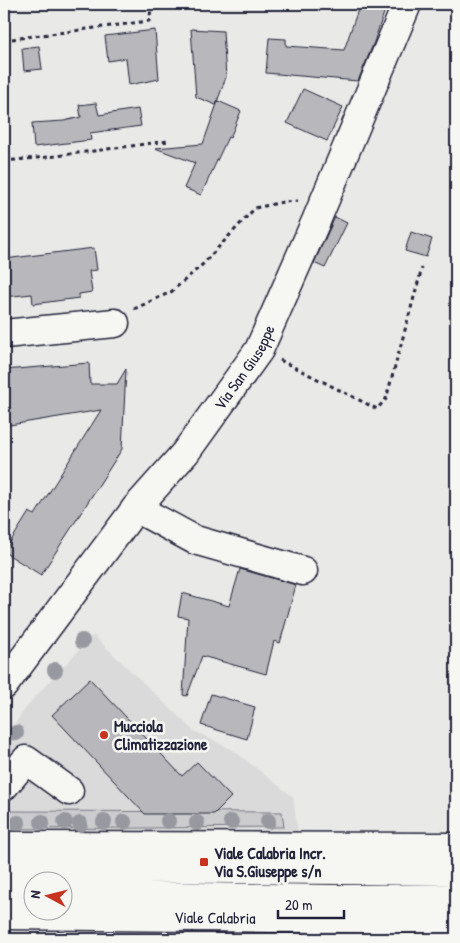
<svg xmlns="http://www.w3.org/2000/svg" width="460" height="943" viewBox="0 0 460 943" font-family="'Patrick Hand',sans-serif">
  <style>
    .built { fill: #dadada }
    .green { fill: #ccccce; stroke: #777784 }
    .building { fill: #b8b8bc; stroke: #22223b }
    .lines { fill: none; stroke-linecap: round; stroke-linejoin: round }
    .minor-casing { stroke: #22223b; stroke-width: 31 }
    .major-casing { stroke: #22223b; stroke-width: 31 }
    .path { stroke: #22223b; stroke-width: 3; stroke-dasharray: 4 4; stroke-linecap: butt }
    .minor { stroke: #f6f6f2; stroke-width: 28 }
    .major { stroke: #f6f6f2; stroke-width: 28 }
    .tree { fill: #9898a1 }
    .poi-dot { fill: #c8321e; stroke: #f6f6f2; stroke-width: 2 }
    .labels { text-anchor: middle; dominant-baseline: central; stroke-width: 5; stroke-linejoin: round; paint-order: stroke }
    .street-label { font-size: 16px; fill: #22223b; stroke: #f6f6f2 }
    .poi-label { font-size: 16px; font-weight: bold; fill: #22223b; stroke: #f6f6f2; text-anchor: start }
  </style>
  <rect width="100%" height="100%" fill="#e9e9e7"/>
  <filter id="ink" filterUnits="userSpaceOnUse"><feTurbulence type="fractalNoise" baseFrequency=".02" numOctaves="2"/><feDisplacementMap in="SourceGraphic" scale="10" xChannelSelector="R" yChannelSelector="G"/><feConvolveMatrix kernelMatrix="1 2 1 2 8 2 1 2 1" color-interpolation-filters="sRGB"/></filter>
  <g filter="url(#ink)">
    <path class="built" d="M 93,635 L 194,731 L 233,750 L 293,797 L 298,834 L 4,835 L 4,738 L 32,700 Z"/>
    <path class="green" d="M 8,811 L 282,812 L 284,827 L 7,829 Z"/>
    <path class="building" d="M 360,4 L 387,4 L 374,42 L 358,81 L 266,73 L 269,38 L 286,39 L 286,46 L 344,50 Z
      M 191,29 L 223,31 L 226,77 L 216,105 L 196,97 Z
      M 155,30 L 159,79 L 129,85 L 126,58 L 108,61 L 105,36 Z
      M 39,46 L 42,69 L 24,71 L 22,48 Z
      M 303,89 L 343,107 L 327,141 L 287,123 Z
      M 218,101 L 241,111 L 230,138 L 228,137 L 201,195 L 184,188 L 195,163 L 155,148 L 203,144 Z
      M 96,103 L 99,115 L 138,109 L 141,126 L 90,133 L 91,140 L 34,147 L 32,123 L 64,121 L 81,117 L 79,105 Z
      M 335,217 L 347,223 L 325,268 L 314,263 Z
      M 411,232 L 432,239 L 426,257 L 405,251 Z
      M 94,248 L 97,270 L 89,271 L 92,292 L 79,294 L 79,298 L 33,304 L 32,294 L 4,297 L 4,259 Z
      M 89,363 L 90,384 L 117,384 L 126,369 L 122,449 L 41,575 L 4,552 L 29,512 L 35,515 L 101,410 L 4,426 L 4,370 Z
      M 240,569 L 296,585 L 280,643 L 274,641 L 266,674 L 202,656 L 187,696 L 183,695 L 188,618 L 178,616 L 182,593 L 229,606 Z
      M 90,679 L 182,776 L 197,762 L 231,797 L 214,814 L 145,814 L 52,715 Z
      M 211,694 L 255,707 L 247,739 L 201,725 Z"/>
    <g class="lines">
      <defs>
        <g id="minor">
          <path d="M 4,334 L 115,323"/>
          <path d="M 136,508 L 195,540 L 303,571"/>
          <path id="s1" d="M 4,685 L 136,508 L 185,453 L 259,350 L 316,221 L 407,4"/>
          <path d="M 4,786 L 26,760 L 69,791"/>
          <path d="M 4,846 L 456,847"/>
          <path id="s2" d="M 4,915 L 456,920"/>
        </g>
        <path id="major" d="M 4,867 L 456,871
          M 4,894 L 32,894
          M 62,895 L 332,899 L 456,899"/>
      </defs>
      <use href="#minor" class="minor-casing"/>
      <use href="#major" class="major-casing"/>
      <path class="path" d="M 4,40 L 149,21 L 152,4
        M 4,161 L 48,157 L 168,141
        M 134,309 L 171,292 L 202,265 L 255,208 L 283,202 L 298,201
        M 280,360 L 377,409 L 386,399 L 422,268"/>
      <use href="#minor" class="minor"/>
      <use href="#major" class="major"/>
    </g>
    <g class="tree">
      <circle cx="82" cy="641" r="8"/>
      <circle cx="55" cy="670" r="8"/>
      <circle cx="16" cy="733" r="8"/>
      <circle cx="168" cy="821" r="8"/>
      <circle cx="268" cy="821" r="8"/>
      <circle cx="42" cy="822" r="8"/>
      <circle cx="65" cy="822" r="8"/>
      <circle cx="104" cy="822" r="8"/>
      <circle cx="124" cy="822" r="8"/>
      <circle cx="231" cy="822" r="8"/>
      <circle cx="18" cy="823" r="8"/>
      <circle cx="197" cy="823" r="8"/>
      <circle cx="80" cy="824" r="8"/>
    </g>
  </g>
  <g class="poi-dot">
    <circle cx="104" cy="735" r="5"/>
    <rect x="199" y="857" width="10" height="10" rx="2.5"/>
  </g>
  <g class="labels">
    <g class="street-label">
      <text stroke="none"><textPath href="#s1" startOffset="399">Via San Giuseppe</textPath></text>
      <text stroke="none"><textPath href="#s2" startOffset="211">Viale Calabria</textPath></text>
    </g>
    <g class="poi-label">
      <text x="114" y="726">Mucciola<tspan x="114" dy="18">Climatizzazione</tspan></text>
      <text x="214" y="853">Viale Calabria Incr.<tspan x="214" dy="18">Via S.Giuseppe s/n</tspan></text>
    </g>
  </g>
  <rect width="460" height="943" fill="none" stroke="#f6f6f2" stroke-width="20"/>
  <rect x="10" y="10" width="440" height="923" fill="none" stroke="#22223b" stroke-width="2" filter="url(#ink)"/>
  <g transform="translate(48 896) rotate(277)"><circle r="24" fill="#f6f6f2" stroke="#a1a1a9"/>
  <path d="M0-4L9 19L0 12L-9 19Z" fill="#c8321e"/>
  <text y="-8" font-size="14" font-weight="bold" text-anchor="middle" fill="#22223b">N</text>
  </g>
  <path d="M278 910v8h66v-8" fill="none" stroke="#22223b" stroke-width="2.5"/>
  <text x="285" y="910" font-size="15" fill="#22223b" stroke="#f6f6f2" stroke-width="4" paint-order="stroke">20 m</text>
</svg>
